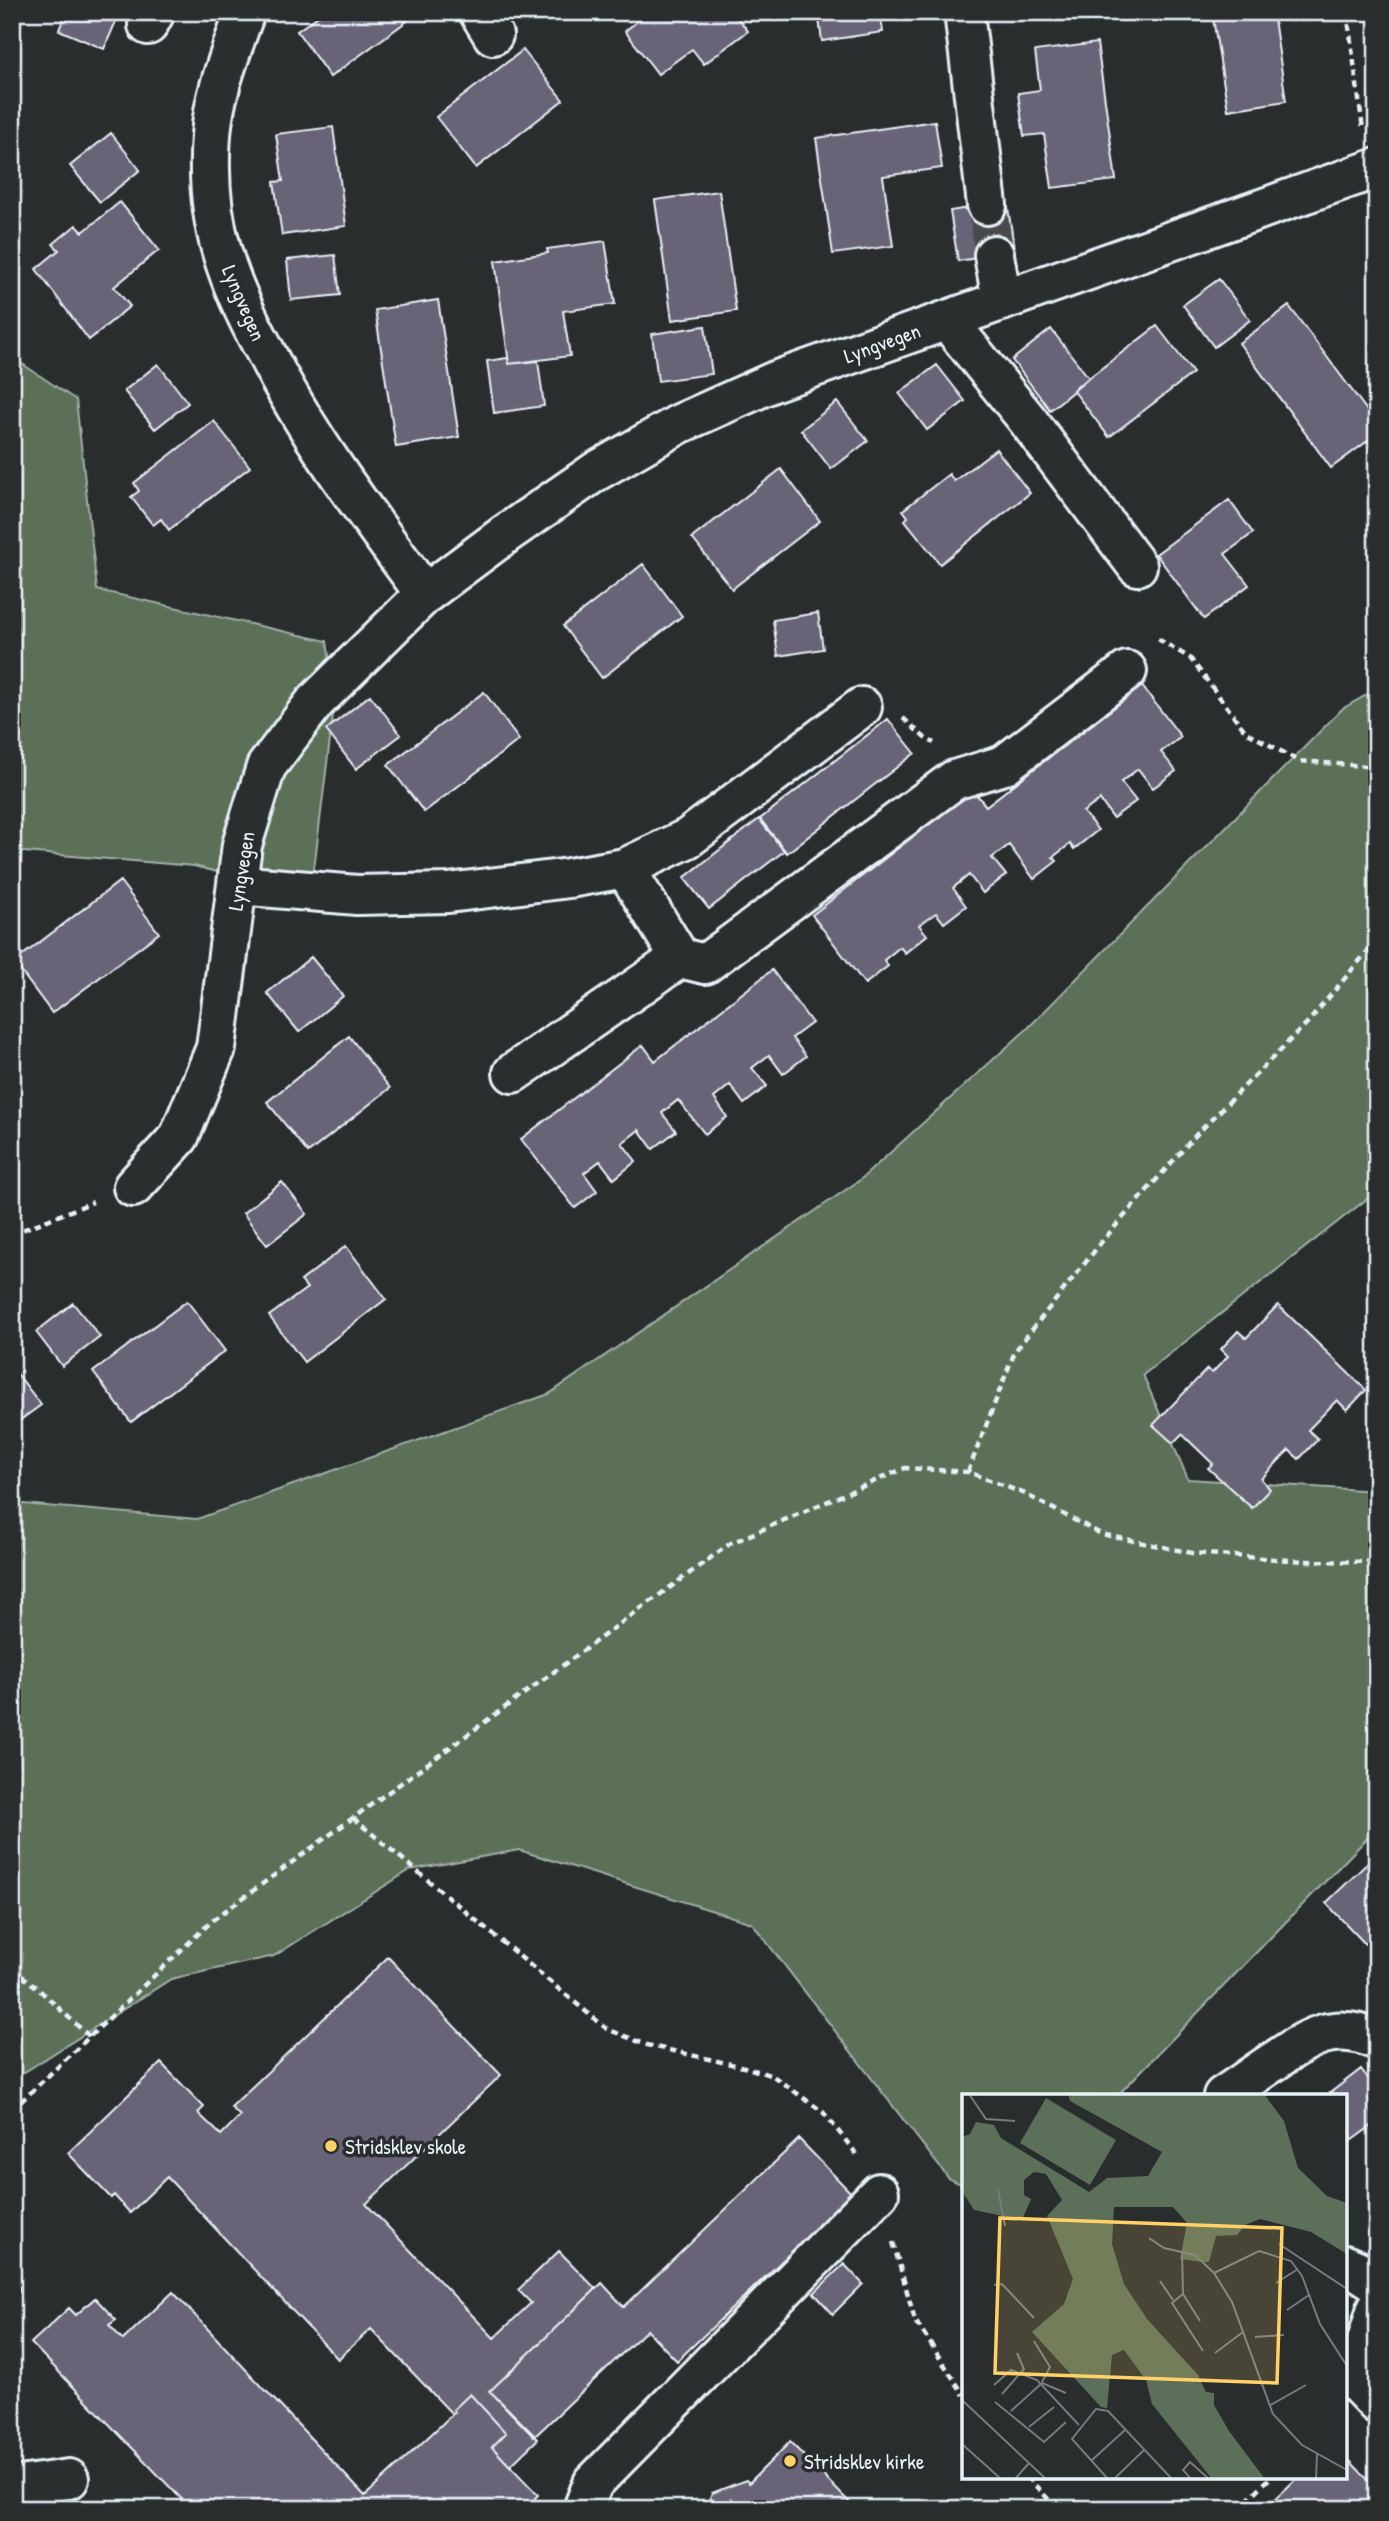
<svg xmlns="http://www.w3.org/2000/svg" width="1389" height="2521" viewBox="0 0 1389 2521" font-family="'Patrick Hand',sans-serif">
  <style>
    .green { fill: #5b6f59; stroke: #a2b0a8; stroke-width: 2 }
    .building { fill: #686476; stroke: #e8f1f8; stroke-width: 2 }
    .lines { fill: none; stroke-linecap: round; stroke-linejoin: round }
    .minor-tunnel { stroke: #464a4c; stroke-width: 38; stroke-dasharray: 38 19; stroke-linecap: butt }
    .minor-casing { stroke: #e8f1f8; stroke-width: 44 }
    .path { stroke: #e8f1f8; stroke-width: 4.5; stroke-dasharray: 7 5; stroke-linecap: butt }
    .minor { stroke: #2a2d2e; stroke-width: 38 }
    .poi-dot { fill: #ffd166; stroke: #2a2d2e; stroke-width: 2.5 }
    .labels { text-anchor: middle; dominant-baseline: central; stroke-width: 7; stroke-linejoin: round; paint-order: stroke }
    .street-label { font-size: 21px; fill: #e8f1f8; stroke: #2a2d2e }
    .poi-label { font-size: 21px; fill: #e8f1f8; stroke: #2a2d2e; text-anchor: start }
    .inset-road { fill: none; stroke: #767b7f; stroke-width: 2 }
    .view { fill: #ffd166; fill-opacity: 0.15; stroke: #ffd166; stroke-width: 3.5 }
    .inset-edge { fill: none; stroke: #e8f1f8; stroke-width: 3.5 }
  </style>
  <rect width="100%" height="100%" fill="#2a2d2e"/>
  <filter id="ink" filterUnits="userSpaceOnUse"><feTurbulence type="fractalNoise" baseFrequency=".0143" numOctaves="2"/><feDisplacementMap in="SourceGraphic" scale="14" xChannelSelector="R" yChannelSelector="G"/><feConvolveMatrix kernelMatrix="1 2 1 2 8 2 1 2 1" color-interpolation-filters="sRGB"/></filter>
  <g filter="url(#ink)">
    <path class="green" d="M 12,357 L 76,400 L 97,590 L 327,641 L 335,699 L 310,901 L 233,876 L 194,866 L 12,851 Z
      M 1377,689 L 1377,1191 L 1143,1375 L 1188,1479 L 1377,1491 L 1377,1828 L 1117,2096 L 964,2096 L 964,2185 L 949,2179 L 752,1923 L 519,1850 L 410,1870 L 274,1956 L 171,1979 L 12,2080 L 12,1503 L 197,1519 L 549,1394 L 860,1180 L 1028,1028 L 1342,709 Z"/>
    <path class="building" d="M 66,12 L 120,12 L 104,49 L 59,30 Z
      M 324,12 L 400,12 L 407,21 L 330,77 L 297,31 Z
      M 649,12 L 733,12 L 748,31 L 704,64 L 692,49 L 658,74 L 625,31 Z
      M 818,12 L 880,12 L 883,32 L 822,41 Z
      M 1212,12 L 1273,12 L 1286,101 L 1228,110 Z
      M 1097,43 L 1116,180 L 1052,188 L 1044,134 L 1024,136 L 1018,93 L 1040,90 L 1035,51 Z
      M 523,50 L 563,100 L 476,168 L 436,117 Z
      M 935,121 L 942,168 L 883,176 L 893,246 L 833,254 L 816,138 Z
      M 333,127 L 346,226 L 282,235 L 274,182 L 283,181 L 276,134 Z
      M 111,133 L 140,170 L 100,202 L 70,166 Z
      M 719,191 L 736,311 L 672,320 L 655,200 Z
      M 120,202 L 159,250 L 114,287 L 130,306 L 89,340 L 36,269 L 59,250 L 53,244 L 76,225 L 83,232 Z
      M 1007,202 L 1015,252 L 958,261 L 950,211 Z
      M 605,241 L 615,304 L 563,311 L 570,356 L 509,364 L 495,261 L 548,253 L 547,249 Z
      M 335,255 L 340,295 L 291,300 L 287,260 Z
      M 1219,279 L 1250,320 L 1214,347 L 1183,305 Z
      M 438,300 L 459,437 L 396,447 L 375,310 Z
      M 1289,306 L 1377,424 L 1377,434 L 1331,468 L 1239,343 Z
      M 705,326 L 712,374 L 658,381 L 652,334 Z
      M 1157,326 L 1193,373 L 1109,437 L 1073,390 Z
      M 1051,329 L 1089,378 L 1050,410 L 1012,360 Z
      M 508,358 L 509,364 L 538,361 L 544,406 L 494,413 L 487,361 Z
      M 158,364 L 188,403 L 155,429 L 124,391 Z
      M 937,365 L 965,401 L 927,430 L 899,393 Z
      M 837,402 L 868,441 L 831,469 L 801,430 Z
      M 214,421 L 250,467 L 169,530 L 161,519 L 153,525 L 131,497 L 139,491 L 134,483 Z
      M 996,449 L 1030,493 L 940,564 L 905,520 L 908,517 L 903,510 L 949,474 L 954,481 Z
      M 781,469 L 820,521 L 732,589 L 692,538 Z
      M 1229,500 L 1253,533 L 1225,554 L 1249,585 L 1204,619 L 1156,554 Z
      M 643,564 L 682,616 L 602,678 L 563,626 Z
      M 818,613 L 823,649 L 778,656 L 773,620 Z
      M 1142,686 L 1181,737 L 1161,752 L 1176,771 L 1153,788 L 1138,769 L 1121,782 L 1136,801 L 1113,818 L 1100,800 L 1083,812 L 1098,830 L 1074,849 L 1070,844 L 1053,857 L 1057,861 L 1034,879 L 1009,845 L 992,858 L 1006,875 L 983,893 L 969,875 L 953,888 L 966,906 L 944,923 L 936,913 L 919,925 L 927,935 L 905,953 L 900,947 L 884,960 L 888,966 L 865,984 L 812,915 L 973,790 L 986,806 Z
      M 484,692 L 519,740 L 424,812 L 388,765 Z
      M 370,695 L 401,735 L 356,769 L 326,730 Z
      M 888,719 L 915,753 L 787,853 L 760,819 Z
      M 759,819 L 784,851 L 709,909 L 684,878 Z
      M 120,881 L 159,933 L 52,1013 L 14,962 Z
      M 311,957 L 343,996 L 299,1032 L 267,993 Z
      M 772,970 L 812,1023 L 792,1038 L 806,1056 L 783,1074 L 769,1055 L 752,1068 L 767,1086 L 744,1104 L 730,1085 L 714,1098 L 727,1117 L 705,1134 L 678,1100 L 662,1113 L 676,1131 L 653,1149 L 639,1130 L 622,1143 L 636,1161 L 614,1179 L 600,1161 L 584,1173 L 597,1191 L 575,1208 L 521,1139 L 643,1045 L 655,1061 Z
      M 349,1036 L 390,1088 L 308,1153 L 267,1102 Z
      M 282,1182 L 307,1214 L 267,1245 L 243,1213 Z
      M 346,1246 L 386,1299 L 304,1362 L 269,1316 L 307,1288 L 301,1281 Z
      M 187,1301 L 225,1351 L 131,1422 L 93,1372 Z
      M 73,1303 L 100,1337 L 62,1366 L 36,1332 Z
      M 1278,1305 L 1366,1390 L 1347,1410 L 1337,1400 L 1308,1430 L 1318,1439 L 1299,1459 L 1289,1450 L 1261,1479 L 1270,1489 L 1252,1508 L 1208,1468 L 1213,1464 L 1182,1434 L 1173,1443 L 1153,1425 L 1207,1369 L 1212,1373 L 1228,1356 L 1221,1349 L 1238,1331 L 1246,1338 Z
      M 12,1367 L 41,1405 L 12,1426 Z
      M 1377,1854 L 1377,1949 L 1372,1951 L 1326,1903 Z
      M 388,1957 L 501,2075 L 366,2204 L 494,2338 L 531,2303 L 518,2290 L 559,2251 L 596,2289 L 490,2391 L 538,2439 L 510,2466 L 492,2447 L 506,2433 L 470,2394 L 453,2410 L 455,2412 L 452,2414 L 371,2329 L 338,2359 L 167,2177 L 130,2213 L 114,2195 L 111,2198 L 68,2153 L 161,2063 L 204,2107 L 198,2113 L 221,2135 L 240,2116 L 231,2107 Z
      M 1361,2069 L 1377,2090 L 1377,2122 L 1345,2145 L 1345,2096 L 1326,2096 Z
      M 799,2139 L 852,2194 L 677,2361 L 647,2330 L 534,2437 L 490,2391 L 602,2283 L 624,2307 Z
      M 844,2264 L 863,2284 L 833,2314 L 814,2293 Z
      M 173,2292 L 365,2496 L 455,2412 L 453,2410 L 470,2394 L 506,2433 L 492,2447 L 538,2495 L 525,2509 L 191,2509 L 31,2343 L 69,2308 L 76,2315 L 95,2298 L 116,2320 L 109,2325 L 123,2340 Z
      M 790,2442 L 856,2509 L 705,2509 L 712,2493 L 746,2480 L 749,2483 Z
      M 1345,2456 L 1377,2489 L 1377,2509 L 1265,2509 L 1298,2477 L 1345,2477 Z"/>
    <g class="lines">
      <path class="minor-tunnel" d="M 987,205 L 994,255"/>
      <defs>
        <path id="minor" d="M 245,12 C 231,52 214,93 211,135 C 208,174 211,215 222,252 C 232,286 247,318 264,349 C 308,437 367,515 425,594
          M 479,12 L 493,35
          M 964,12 L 987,205
          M 148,25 L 155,12
          M 994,255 L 1002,301
          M 947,320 L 1026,418 L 1137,566
          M 625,868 L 680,958 L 705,964 L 954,780 L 1004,765 L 1127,671
          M 237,885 L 357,895 L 448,893 L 569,878 L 625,868 L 688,838 L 862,707
          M 513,1073 L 680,958
          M 133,1187 L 179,1137 L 216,1048 L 242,845 L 266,767 L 315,702 L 425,594 L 507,533 L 595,472 L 679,424 L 775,381 L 1377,168
          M 1223,2096 C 1240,2085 1256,2073 1273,2062 C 1308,2038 1333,2020 1377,2040
          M 1345,2265 L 1357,2270 L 1377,2283
          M 1377,2308 L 1355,2381 L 1377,2404
          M 12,2487 L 69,2479
          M 583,2509 L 593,2483 L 879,2193"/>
      </defs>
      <use href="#minor" class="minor-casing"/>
      <path class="path" d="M 1347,12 L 1363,129
        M 1158,639 L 1190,658 L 1246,732 L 1299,761 L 1377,767
        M 903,718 L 925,738 L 934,743
        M 12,1234 L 93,1202
        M 968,1472 L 1015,1351 L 1104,1239 L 1194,1137 L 1309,1021 L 1377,940
        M 353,1818 L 607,2029 L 647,2045 L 744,2067 L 773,2076 L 823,2112 L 859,2157
        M 12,1968 L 35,1986 L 91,2038
        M 12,2110 L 214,1919 L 731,1543 L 905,1468 L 968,1472 L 1023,1493 L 1101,1534 L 1192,1553 L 1303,1561 L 1377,1562
        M 12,2239 L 17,2253 L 18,2292
        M 893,2242 L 915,2320 L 964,2395
        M 1027,2477 L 1058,2509
        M 1238,2509 L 1271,2477"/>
      <use href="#minor" class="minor"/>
    </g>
  </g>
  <g class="poi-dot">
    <circle cx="331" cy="2146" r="7"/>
    <circle cx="790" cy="2461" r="7"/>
  </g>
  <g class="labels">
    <g class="street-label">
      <text transform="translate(244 303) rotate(67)">Lyngvegen</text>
      <text transform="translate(882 343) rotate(-20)">Lyngvegen</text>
      <text transform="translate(241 871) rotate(-81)">Lyngvegen</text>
    </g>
    <g class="poi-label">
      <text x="345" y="2146">Stridsklev skole</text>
      <text x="804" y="2461">Stridsklev kirke</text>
    </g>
  </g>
  <g transform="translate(962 2094)">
    <rect width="385" height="385" fill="#2a2d2e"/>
    <path d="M 106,0 L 302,0 L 322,27 L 336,74 L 365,102 L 385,109 L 385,160 L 349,138 L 298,125 L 283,131 L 275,141 L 254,142 L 247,168 L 241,168 L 218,165 L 225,129 L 211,113 L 152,113 L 150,150 L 162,190 L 185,225 L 236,281 L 244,298 L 252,299 L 252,311 L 267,337 L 303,385 L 250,385 L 190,310 L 184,286 L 162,256 L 150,261 L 145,314 L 139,313 L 70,238 L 102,210 L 111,185 L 85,122 L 100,106 L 84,80 L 72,78 L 62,86 L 62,101 L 69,105 L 60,126 L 12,116 L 0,97 L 0,43 L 8,40 L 14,28 L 32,31 L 39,44 L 127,98 L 145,84 L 186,82 L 200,58 L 108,7 ZM 84,4 L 154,46 L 128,91 L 58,49 Z" fill="#5b6f59"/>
    <path class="inset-road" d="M 7,0 L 24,25 L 53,27M 36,95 L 43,132M 187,144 L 202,154 L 233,161 L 252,179 L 270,208 L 311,320 L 340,351 L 385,376M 317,150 L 385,195M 220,157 L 221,200 L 238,227M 252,179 L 297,157 L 329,167 L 340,182 L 358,230 L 385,272M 198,187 L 211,206M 314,189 L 336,175M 32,191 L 40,190 L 72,224M 221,200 L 210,209 L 241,257M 325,216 L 347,201M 293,243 L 322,241M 72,247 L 88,273 L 80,288M 253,259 L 281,238M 32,291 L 49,276 L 75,286 L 117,331M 40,300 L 62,275 L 55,259M 0,306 L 84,385M 33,308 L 82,348 L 104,328M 307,312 L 344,291M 49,317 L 80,289 L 104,299M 67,333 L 92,313M 0,350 L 39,385M 129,367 L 163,336M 53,385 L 67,369M 146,385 L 110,345 L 134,315 L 146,317 L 210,385M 152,385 L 182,356M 229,385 L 221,376 L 228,368 L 247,385M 354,385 L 355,360"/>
    <path class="view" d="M 38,124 L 320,134 L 315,289 L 33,279 Z"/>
    <rect width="385" height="385" class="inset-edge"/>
  </g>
  <rect width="1389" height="2521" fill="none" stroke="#2a2d2e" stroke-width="42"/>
  <rect x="21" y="21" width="1347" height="2479" fill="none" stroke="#e8f1f8" stroke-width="2.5" filter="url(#ink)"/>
</svg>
